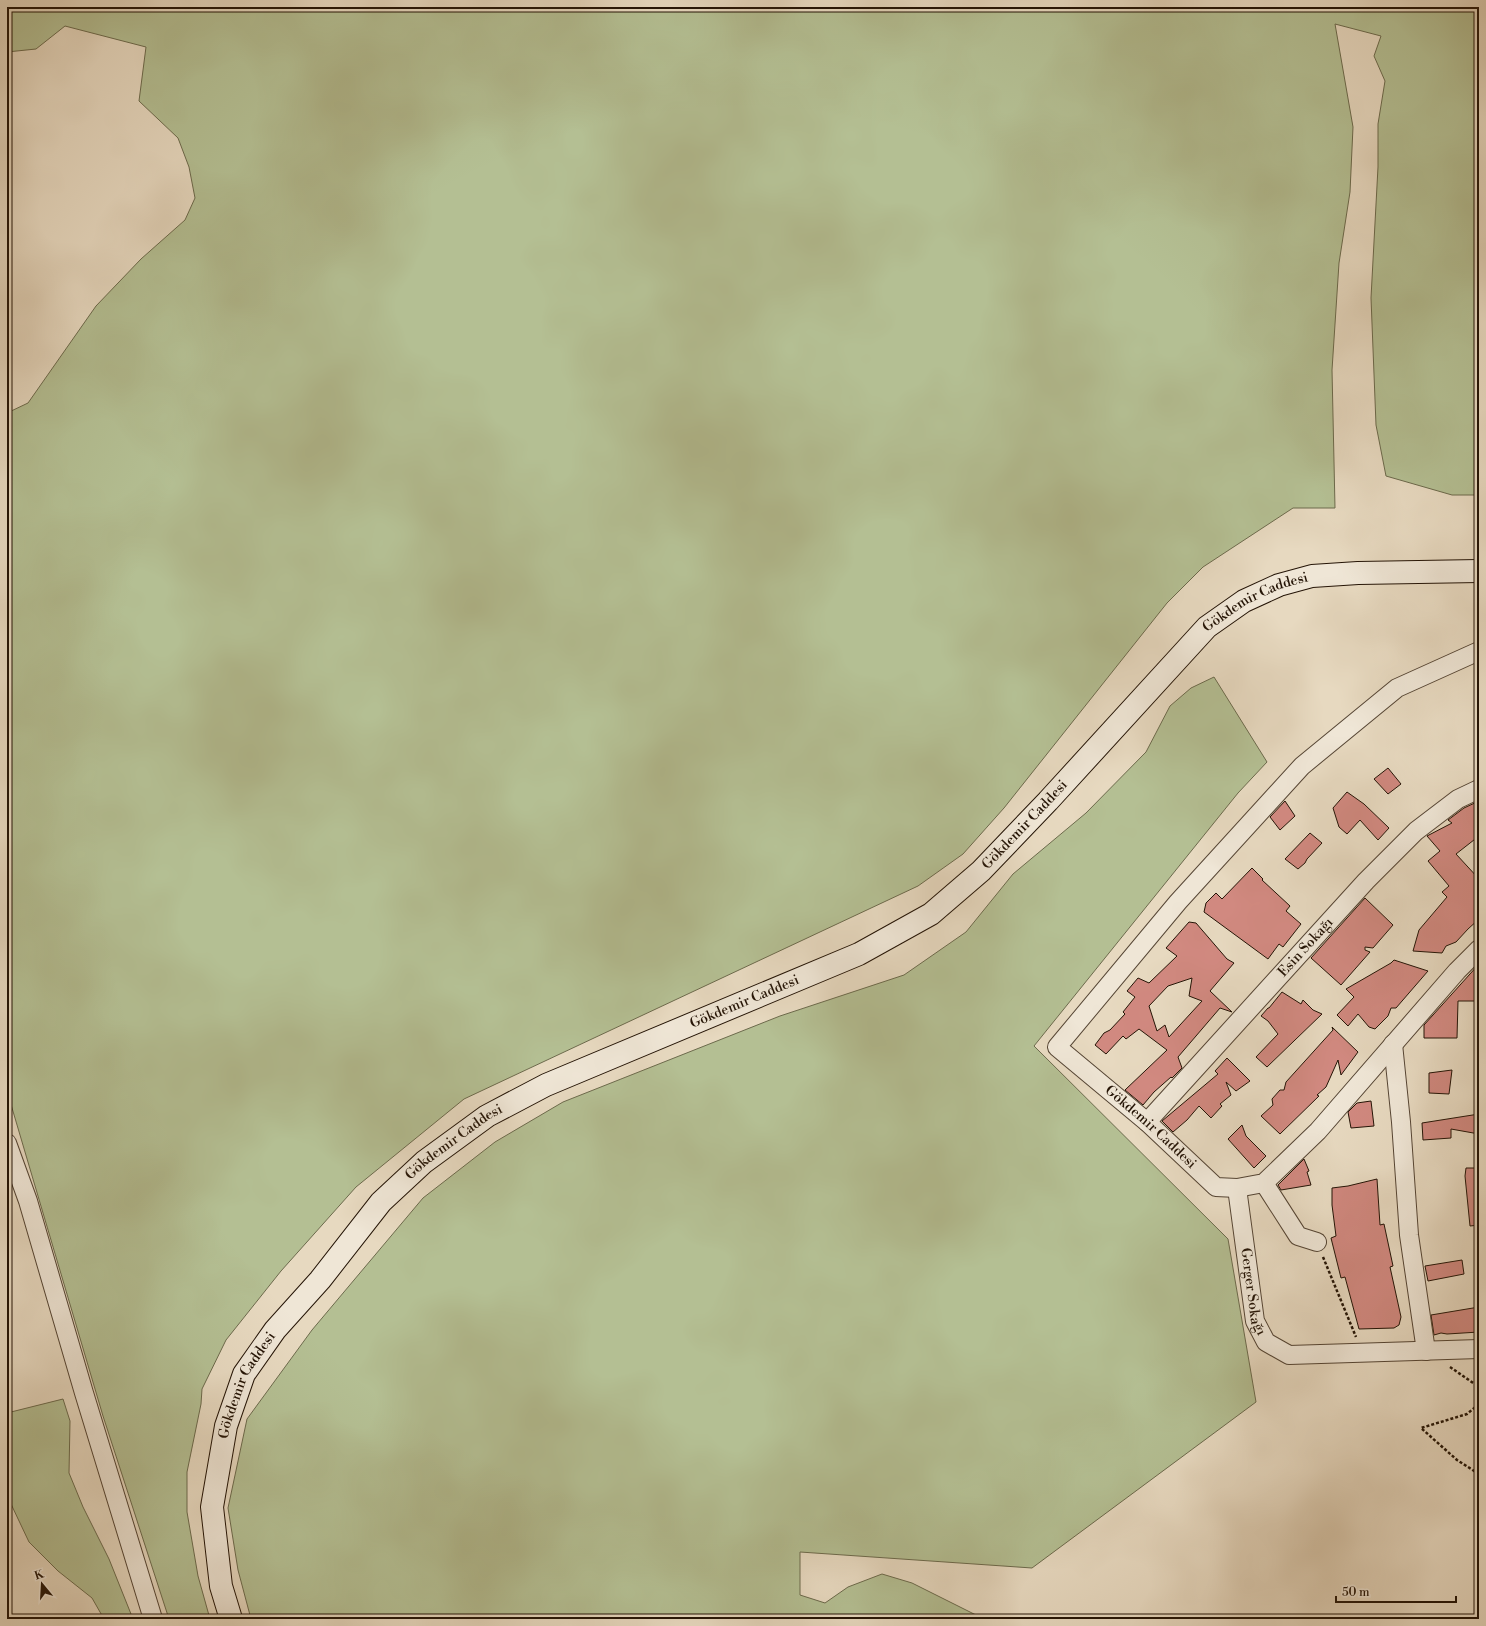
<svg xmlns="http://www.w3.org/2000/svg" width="1486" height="1626" viewBox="0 0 1486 1626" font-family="'Libre Bodoni',serif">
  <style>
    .green { fill: #b4bf93; stroke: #6c6a4c }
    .building { fill: #d18980; stroke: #241406; fill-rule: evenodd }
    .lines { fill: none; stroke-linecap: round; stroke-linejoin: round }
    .minor-casing { stroke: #554534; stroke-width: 20 }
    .secondary-casing { stroke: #241406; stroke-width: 24 }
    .path { stroke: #241406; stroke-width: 2.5; stroke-dasharray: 3 2; stroke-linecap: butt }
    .minor { stroke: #efe6d6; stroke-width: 18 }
    .secondary { stroke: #efe6d6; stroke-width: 22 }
    .labels { text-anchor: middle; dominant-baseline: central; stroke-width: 3.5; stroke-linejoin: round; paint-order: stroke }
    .street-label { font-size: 14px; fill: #241406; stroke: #efe6d6 }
  </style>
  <rect width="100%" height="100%" fill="#e7d9c0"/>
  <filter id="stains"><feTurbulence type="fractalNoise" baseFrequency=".005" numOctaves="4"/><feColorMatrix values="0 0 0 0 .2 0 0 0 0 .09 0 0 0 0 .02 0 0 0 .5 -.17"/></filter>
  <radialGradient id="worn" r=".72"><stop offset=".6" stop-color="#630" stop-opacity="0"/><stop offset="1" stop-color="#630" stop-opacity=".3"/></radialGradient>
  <path class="green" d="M 7,7 L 1479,7 L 1479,495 L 1452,495 L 1386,476 L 1376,425 L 1371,298 L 1378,167 L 1378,124 L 1385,81 L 1374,56 L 1381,36 L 1335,24 L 1353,127 L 1350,192 L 1339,263 L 1332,370 L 1335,508 L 1293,508 L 1203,567 L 1167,603 L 1004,808 L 963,854 L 918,886 L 464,1099 L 356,1187 L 281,1271 L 226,1340 L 202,1389 L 201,1404 L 187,1472 L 187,1512 L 198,1576 L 210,1619 L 169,1619 L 103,1416 L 7,1091 L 7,413 L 28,403 L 96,306 L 141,259 L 185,220 L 195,198 L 189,167 L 178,138 L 139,101 L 146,47 L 65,26 L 36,49 L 7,52 Z
    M 1214,677 L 1267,762 L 1238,793 L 1034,1046 L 1228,1239 L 1256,1402 L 1032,1568 L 800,1552 L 800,1595 L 825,1603 L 848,1587 L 882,1574 L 912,1583 L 984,1619 L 251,1619 L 238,1570 L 228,1508 L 247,1419 L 312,1330 L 423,1198 L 495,1142 L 563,1102 L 780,1016 L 904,975 L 966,932 L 1013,874 L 1086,813 L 1146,752 L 1170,706 L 1191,688 Z
    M 63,1399 L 70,1421 L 69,1473 L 83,1507 L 109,1559 L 133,1619 L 104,1619 L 92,1598 L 58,1571 L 29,1542 L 11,1504 L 7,1480 L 7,1413 Z"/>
  <path class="building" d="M 1388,768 L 1401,784 L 1388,794 L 1374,779 Z
    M 1347,792 L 1364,804 L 1389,828 L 1378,840 L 1360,820 L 1347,834 L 1339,827 L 1333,808 Z
    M 1285,801 L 1295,816 L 1280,830 L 1270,817 Z
    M 1479,801 L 1479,836 L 1456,854 L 1479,879 L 1479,919 L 1468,929 L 1456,942 L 1446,946 L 1442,953 L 1413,951 L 1419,930 L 1447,897 L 1442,892 L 1449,886 L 1428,861 L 1440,851 L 1427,836 L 1452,823 L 1448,820 L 1464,808 Z
    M 1310,833 L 1322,843 L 1307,859 L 1305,863 L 1298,869 L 1285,859 Z
    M 1252,868 L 1263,879 L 1262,880 L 1290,906 L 1286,911 L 1301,924 L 1283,947 L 1279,944 L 1268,959 L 1204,912 L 1206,903 L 1216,893 L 1222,899 Z
    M 1365,898 L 1393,925 L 1373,948 L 1365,947 L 1365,950 L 1370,952 L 1341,985 L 1311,958 Z
    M 1189,922 L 1196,923 L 1227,959 L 1234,963 L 1210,991 L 1232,1012 L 1220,1008 L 1178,1057 L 1182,1068 L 1172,1078 L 1171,1077 L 1154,1092 L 1143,1105 L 1125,1090 L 1167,1050 L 1139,1029 L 1126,1039 L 1123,1036 L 1106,1054 L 1095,1045 L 1104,1033 L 1110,1030 L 1125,1014 L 1123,1012 L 1135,997 L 1127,991 L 1138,978 L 1149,983 L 1177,956 L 1166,948 ZM 1192,978 L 1189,996 L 1202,1001 L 1169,1037 L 1165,1025 L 1157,1031 L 1149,1006 L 1168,986 Z
    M 1394,960 L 1428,971 L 1396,1008 L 1391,1008 L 1388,1016 L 1375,1029 L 1369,1027 L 1358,1014 L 1348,1026 L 1337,1015 L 1354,997 L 1346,989 L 1391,963 Z
    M 1479,964 L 1479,1001 L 1458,1001 L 1457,1038 L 1424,1038 L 1424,1025 Z
    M 1282,992 L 1301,1004 L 1303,1000 L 1313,1010 L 1322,1014 L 1267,1067 L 1256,1057 L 1278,1034 L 1268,1021 L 1261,1016 L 1268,1008 L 1269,1008 Z
    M 1332,1027 L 1358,1052 L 1341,1075 L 1338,1060 L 1326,1087 L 1317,1095 L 1319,1096 L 1280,1134 L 1261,1116 L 1273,1105 L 1272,1099 L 1280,1090 L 1284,1090 L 1286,1082 L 1333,1030 Z
    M 1227,1058 L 1250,1081 L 1236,1091 L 1226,1082 L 1231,1095 L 1220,1104 L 1222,1106 L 1211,1118 L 1199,1106 L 1187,1120 L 1173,1132 L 1162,1121 L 1218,1074 L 1215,1071 Z
    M 1452,1070 L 1449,1094 L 1429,1093 L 1429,1073 Z
    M 1371,1101 L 1374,1126 L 1351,1128 L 1348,1112 L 1357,1103 Z
    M 1479,1114 L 1479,1134 L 1451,1129 L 1451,1138 L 1423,1140 L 1422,1123 Z
    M 1242,1125 L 1246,1136 L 1266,1156 L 1254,1168 L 1228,1139 Z
    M 1304,1159 L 1309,1171 L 1307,1172 L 1311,1185 L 1281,1190 L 1278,1185 Z
    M 1466,1168 L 1479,1168 L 1479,1225 L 1470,1226 L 1465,1176 Z
    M 1377,1179 L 1380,1225 L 1384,1224 L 1393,1266 L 1390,1267 L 1401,1317 L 1399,1325 L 1394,1328 L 1359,1329 L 1345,1277 L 1341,1278 L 1331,1238 L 1336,1236 L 1332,1205 L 1332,1188 L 1348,1186 Z
    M 1462,1260 L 1464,1274 L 1428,1281 L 1425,1266 Z
    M 1479,1307 L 1479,1332 L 1447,1334 L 1441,1333 L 1434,1335 L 1431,1315 Z"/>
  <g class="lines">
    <defs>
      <g id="minor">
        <path id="s1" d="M 1479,651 L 1397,688 L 1302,766 L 1178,902 L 1057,1047 L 1147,1122 L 1216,1187 L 1237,1188 L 1264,1183 L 1318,1131 L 1457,971 L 1479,949"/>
        <path d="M 1393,1044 L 1401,1122 L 1409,1235 L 1426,1351"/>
        <path id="s2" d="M 1147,1122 L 1366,881 L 1416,831 L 1458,799 L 1479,789"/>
        <path d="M 7,1143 L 28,1201 L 84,1393 L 153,1619"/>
        <path d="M 1264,1183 L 1298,1236 L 1317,1242"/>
        <path id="s3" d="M 1237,1188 L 1255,1321 L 1266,1342 L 1289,1355 L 1479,1349"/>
      </g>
      <g id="secondary">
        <path id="s4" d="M 231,1619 L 221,1586 L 212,1507 L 226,1426 L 244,1374 L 275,1330 L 320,1280 L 381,1202 L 424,1162 L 487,1116 L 546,1085 L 859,954 L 931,914 L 981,871 L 1048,801 L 1207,627 L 1244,601 L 1279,585 L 1312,576 L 1358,573 L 1479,571"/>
      </g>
    </defs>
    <use href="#minor" class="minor-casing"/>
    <use href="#secondary" class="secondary-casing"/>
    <path class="path" d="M 1323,1257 L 1356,1337
      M 1450,1367 L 1479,1387
      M 1479,1404 L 1467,1414 L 1421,1428 L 1457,1460 L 1479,1474"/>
    <use href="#minor" class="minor"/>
    <use href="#secondary" class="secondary"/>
  </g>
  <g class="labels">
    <g class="street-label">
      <text stroke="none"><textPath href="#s4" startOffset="1550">Gökdemir Caddesi</textPath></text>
      <text stroke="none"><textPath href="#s4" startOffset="1226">Gökdemir Caddesi</textPath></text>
      <text stroke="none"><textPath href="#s2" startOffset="236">Esin Sokağı</textPath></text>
      <text stroke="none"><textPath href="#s4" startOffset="890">Gökdemir Caddesi</textPath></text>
      <text stroke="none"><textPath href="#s1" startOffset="709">Gökdemir Caddesi</textPath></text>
      <text stroke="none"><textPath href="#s4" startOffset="566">Gökdemir Caddesi</textPath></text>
      <text stroke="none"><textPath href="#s3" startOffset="105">Gerger Sokağı</textPath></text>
      <text stroke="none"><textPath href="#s4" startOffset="242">Gökdemir Caddesi</textPath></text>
    </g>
  </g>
  <rect width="1486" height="1626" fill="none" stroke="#e7d9c0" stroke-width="24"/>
  <rect x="8" y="8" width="1470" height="1610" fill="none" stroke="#241406" stroke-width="2"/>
  <rect x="12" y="12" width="1462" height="1602" fill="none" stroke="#241406"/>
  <g transform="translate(42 1584) rotate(342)" stroke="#efe6d6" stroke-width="3" paint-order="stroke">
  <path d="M0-3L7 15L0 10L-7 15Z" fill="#241406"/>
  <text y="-6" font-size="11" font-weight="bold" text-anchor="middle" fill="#241406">K</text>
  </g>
  <path d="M1336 1596v6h120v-6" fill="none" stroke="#241406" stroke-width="2"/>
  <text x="1342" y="1596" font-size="12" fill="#241406" stroke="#efe6d6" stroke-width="3" paint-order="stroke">50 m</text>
  <rect width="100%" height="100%" filter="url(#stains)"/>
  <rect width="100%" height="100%" fill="url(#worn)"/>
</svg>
